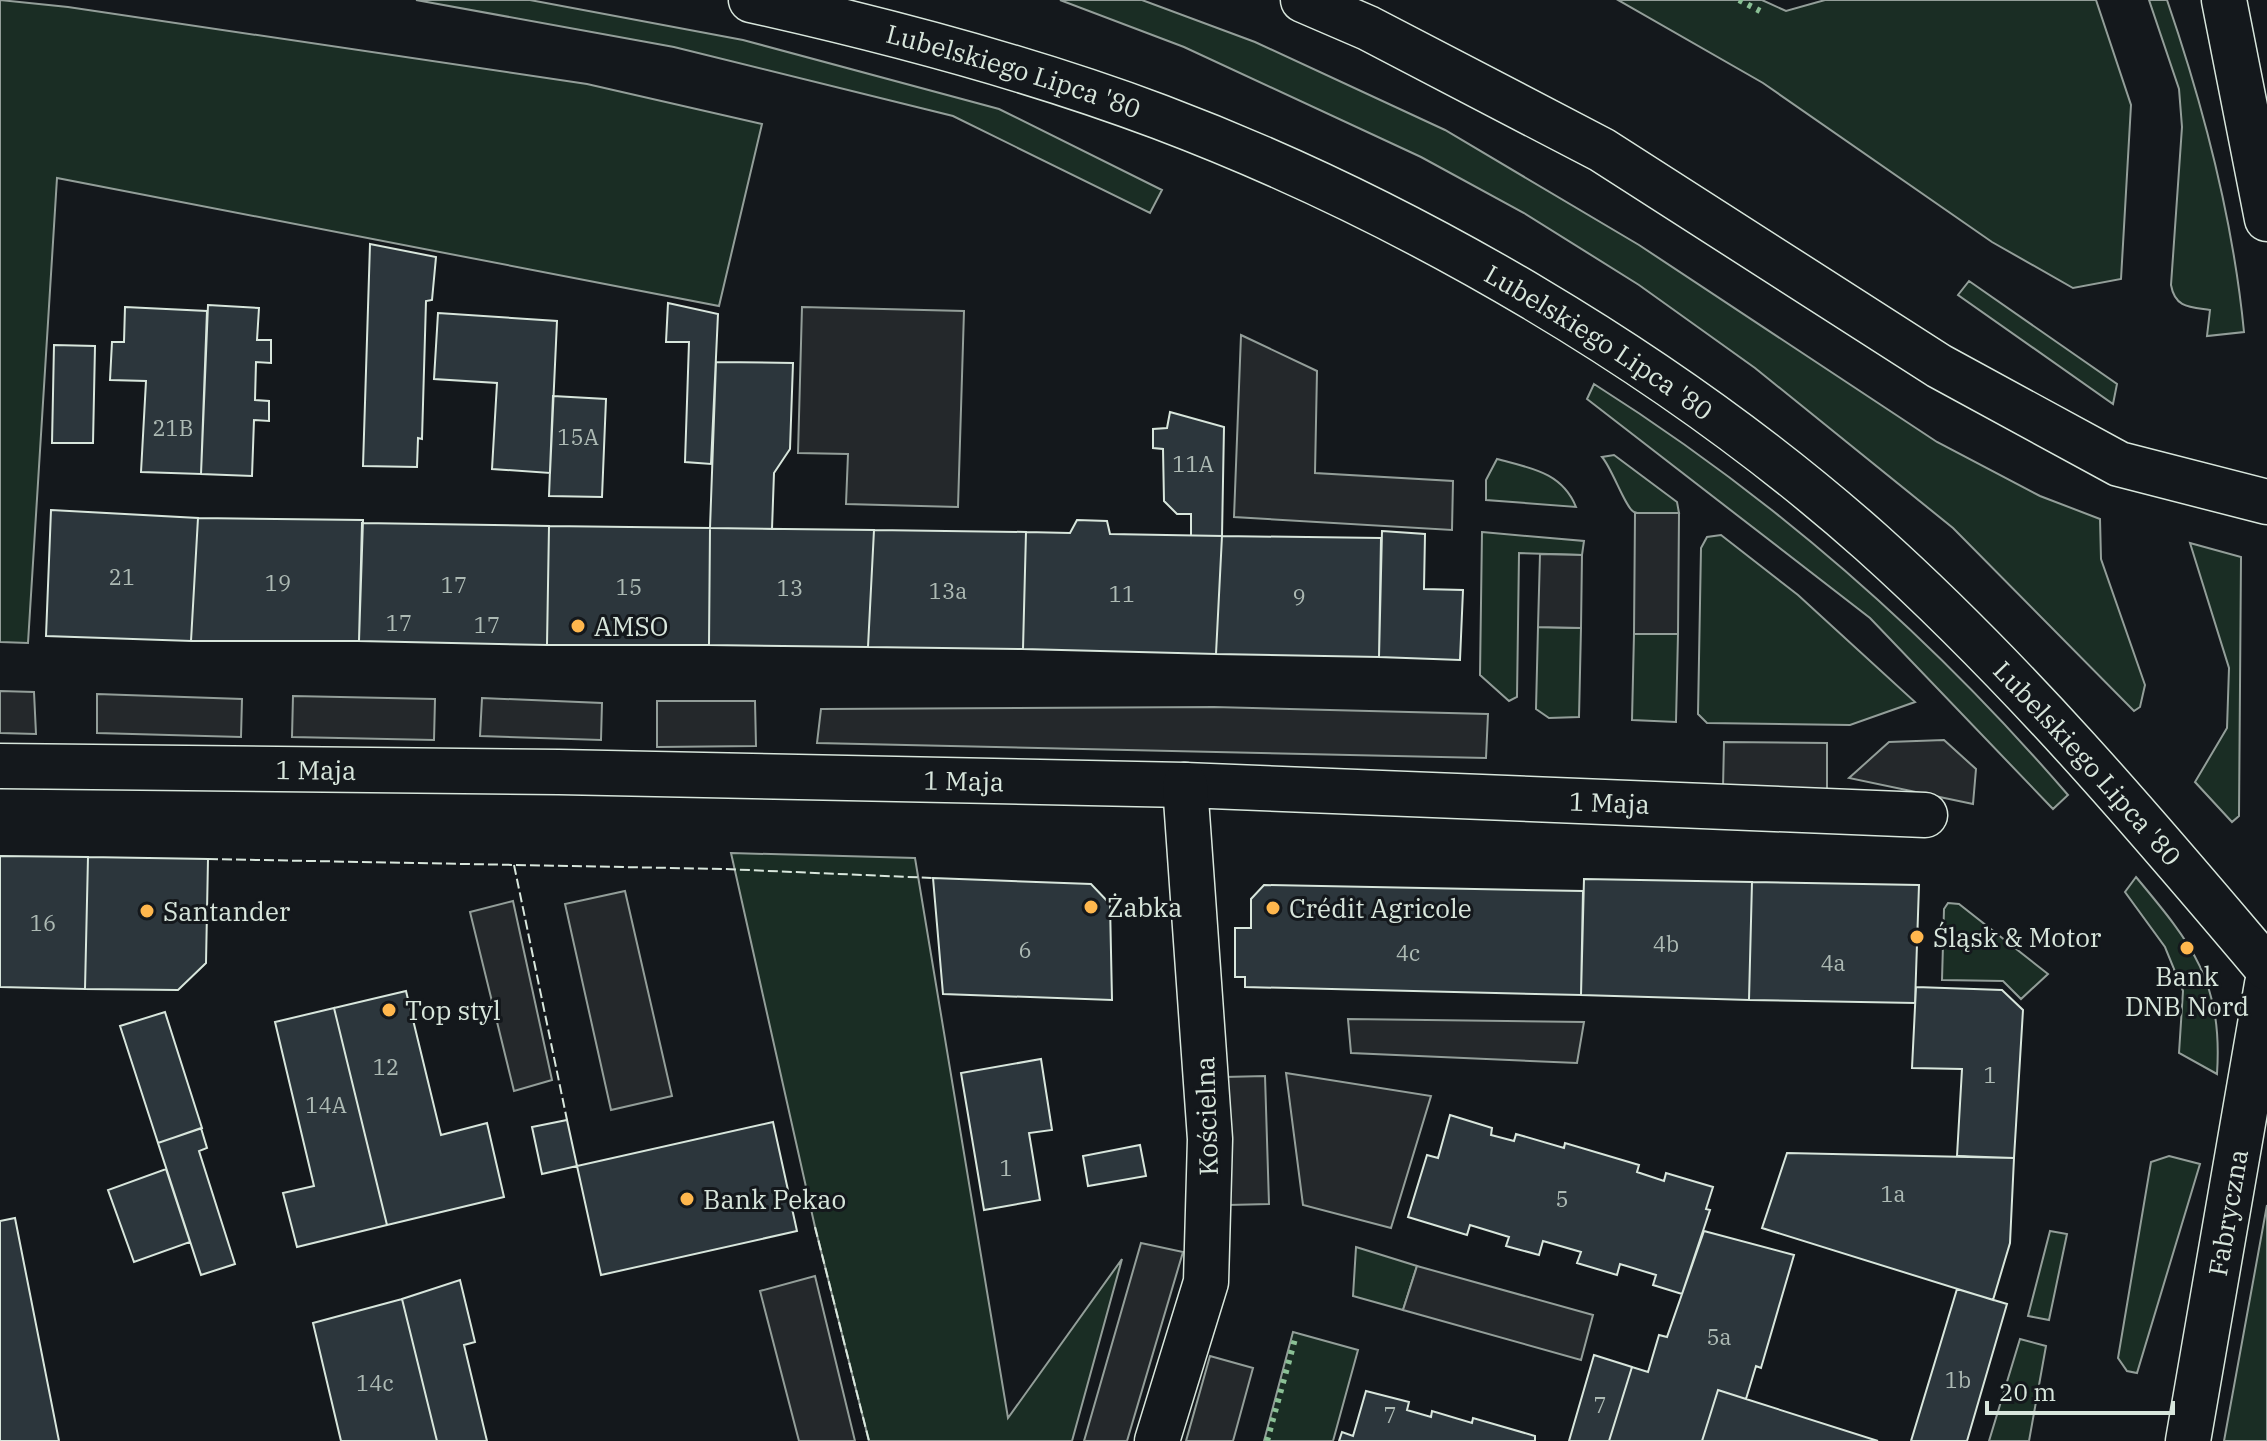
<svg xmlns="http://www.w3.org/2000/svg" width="2267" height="1441" viewBox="0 0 2267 1441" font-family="'IBM Plex Serif',serif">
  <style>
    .green { fill: #1a2d24; stroke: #939e99; stroke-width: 2 }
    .parking { fill: #24282b; stroke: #939e99; stroke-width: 2 }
    .building { fill: #2c363c; stroke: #d8e6dc; stroke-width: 2 }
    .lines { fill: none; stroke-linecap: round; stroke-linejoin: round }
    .minor-casing { stroke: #d8e6dc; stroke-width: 47 }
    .major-casing { stroke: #d8e6dc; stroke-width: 47 }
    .minor { stroke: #14181c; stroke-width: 44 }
    .major { stroke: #14181c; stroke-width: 44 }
    .hedge { stroke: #8ac095; stroke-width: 6; stroke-dasharray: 4 6; stroke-linecap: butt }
    .fence { stroke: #d8e6dc; stroke-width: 2; stroke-dasharray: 10 4; stroke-linecap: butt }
    .poi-dot { fill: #ffb74d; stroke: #14181c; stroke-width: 3 }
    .labels { text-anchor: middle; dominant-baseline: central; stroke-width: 6; stroke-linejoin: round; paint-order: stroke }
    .number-label { font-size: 22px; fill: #adbab4 }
    .street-label { font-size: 26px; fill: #d8e6dc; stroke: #14181c }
    .poi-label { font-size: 26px; fill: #d8e6dc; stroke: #14181c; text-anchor: start }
  </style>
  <rect width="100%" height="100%" fill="#14181c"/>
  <path class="green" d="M 0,0 L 68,7 L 587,84 L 762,124 L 719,306 L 57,178 L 28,643 L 0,642 Z
    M 416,0 L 530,0 L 743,40 L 999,109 L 1162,190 L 1150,213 L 953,116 L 674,47 Z
    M 1060,0 L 1142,0 L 1255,42 L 1445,130 L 1639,245 L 1937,442 L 2040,496 L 2100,519 L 2101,559 L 2145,685 L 2140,707 L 2134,711 L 1953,528 L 1755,368 L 1639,285 L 1524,213 L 1421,157 L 1184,47 Z
    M 1618,0 L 1762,0 L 1786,11 L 1825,0 L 2096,0 L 2131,105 L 2121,279 L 2073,288 L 1992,242 L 1763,83 Z
    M 2149,0 L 2167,0 C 2204,108 2233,218 2244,332 L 2207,336 L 2210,310 C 2190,307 2175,308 2171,285 L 2182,127 L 2179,89 Z
    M 1969,281 L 2117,384 L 2113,404 L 1958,295 Z
    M 1594,384 C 1771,496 1931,636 2068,795 L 2053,809 L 1870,618 L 1587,399 Z
    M 1614,455 L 1677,502 L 1679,513 C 1666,513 1646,517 1634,512 C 1626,509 1612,468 1602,457 Z
    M 1497,459 C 1530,468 1562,472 1576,507 L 1486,500 L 1486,480 Z
    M 1482,532 L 1584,541 L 1582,555 L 1519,553 L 1517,697 L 1509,701 L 1480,675 Z
    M 1721,535 L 1798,595 L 1915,702 L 1850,725 L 1707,723 L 1698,714 L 1701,548 L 1707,537 Z
    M 2190,543 L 2241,557 L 2239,816 L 2232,822 L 2195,782 L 2227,728 L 2229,668 Z
    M 1538,627 L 1581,628 L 1579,717 L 1549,718 L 1536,709 Z
    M 1634,634 L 1678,634 L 1676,722 L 1632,720 Z
    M 731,853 L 915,858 L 1008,1418 L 1122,1259 L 1072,1441 L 869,1441 L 815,1227 Z
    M 2136,877 C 2192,944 2223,982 2217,1074 L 2179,1053 L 2183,991 L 2165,947 L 2125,892 Z
    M 1948,903 L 1959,904 L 2048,974 L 2021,999 L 2003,981 L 1942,980 L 1944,909 Z
    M 2169,1156 L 2200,1164 L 2137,1373 L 2127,1371 L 2118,1358 L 2151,1162 Z
    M 2267,1205 L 2267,1441 L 2224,1441 Z
    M 2050,1231 L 2067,1234 L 2049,1320 L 2028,1316 Z
    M 1356,1247 L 1417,1266 L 1403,1310 L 1353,1296 Z
    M 1293,1332 L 1358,1350 L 1333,1441 L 1264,1441 Z
    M 2020,1339 L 2046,1346 L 2029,1441 L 1989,1441 Z"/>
  <path class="parking" d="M 802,307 L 964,311 L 958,507 L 846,504 L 848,454 L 798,453 Z
    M 1241,335 L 1317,371 L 1315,473 L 1453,481 L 1452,530 L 1234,517 Z
    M 1635,513 L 1679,513 L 1678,634 L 1634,634 Z
    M 1540,554 L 1582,555 L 1581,628 L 1538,627 Z
    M 0,691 L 34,692 L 36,734 L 0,733 Z
    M 97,694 L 242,699 L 241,737 L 97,733 Z
    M 293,696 L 435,699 L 434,740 L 292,737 Z
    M 482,698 L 602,703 L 601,740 L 480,736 Z
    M 657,701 L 755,701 L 756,746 L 657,747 Z
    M 1214,707 L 1488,714 L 1486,758 L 817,743 L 821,709 Z
    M 1944,740 L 1976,769 L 1973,804 L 1849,778 L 1889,742 Z
    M 1724,742 L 1827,743 L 1827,789 L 1723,788 Z
    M 625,891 L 672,1096 L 611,1110 L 565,904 Z
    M 513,901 L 552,1080 L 514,1091 L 470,912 Z
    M 1348,1019 L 1584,1022 L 1577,1063 L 1351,1053 Z
    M 1286,1073 L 1431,1096 L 1391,1228 L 1303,1205 Z
    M 1265,1076 L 1269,1204 L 1228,1205 L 1224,1077 Z
    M 1141,1243 L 1183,1252 L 1127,1441 L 1084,1441 Z
    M 1417,1266 L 1593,1315 L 1581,1360 L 1403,1310 Z
    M 815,1276 L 855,1441 L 799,1441 L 760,1291 Z
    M 1210,1356 L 1253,1368 L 1233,1441 L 1186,1441 Z"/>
  <path class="building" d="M 370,244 L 436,257 L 432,300 L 426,301 L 422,439 L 418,438 L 417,467 L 363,466 Z
    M 668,303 L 718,314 L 711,464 L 685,462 L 689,342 L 666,342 Z
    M 208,305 L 259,308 L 257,340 L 271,340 L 271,363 L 256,362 L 255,400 L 269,401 L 269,421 L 254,420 L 252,476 L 201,474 Z
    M 125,307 L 207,311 L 201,474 L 141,472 L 146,381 L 110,380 L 112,342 L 124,342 Z
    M 438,313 L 557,321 L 550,473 L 492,469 L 497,383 L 434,379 Z
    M 54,345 L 95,346 L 93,443 L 52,443 Z
    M 716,362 L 793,363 L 790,449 L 774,473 L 772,529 L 710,528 Z
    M 553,396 L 606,399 L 602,497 L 549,496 Z
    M 1170,412 L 1224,427 L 1222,536 L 1191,536 L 1191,514 L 1177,514 L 1164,501 L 1163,449 L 1153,448 L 1153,429 L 1167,428 Z
    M 51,510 L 198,518 L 191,641 L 46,636 Z
    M 198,518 L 363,520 L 359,641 L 191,641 Z
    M 1077,520 L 1107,521 L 1110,534 L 1222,536 L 1216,654 L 1023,649 L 1026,532 L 1070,533 Z
    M 362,523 L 549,526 L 547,645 L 359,641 Z
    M 549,526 L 710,528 L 709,645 L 547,645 Z
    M 710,528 L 874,530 L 868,647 L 709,645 Z
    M 874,530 L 1026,532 L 1023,649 L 868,647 Z
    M 1382,531 L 1425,534 L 1424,589 L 1463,590 L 1460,660 L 1379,657 Z
    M 1222,536 L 1381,538 L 1379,657 L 1216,654 Z
    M 0,856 L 88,857 L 85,989 L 0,987 Z
    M 88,857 L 208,859 L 206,963 L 178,990 L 85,989 Z
    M 933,878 L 1091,884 L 1110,904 L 1112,1000 L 943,994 Z
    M 1584,879 L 1752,882 L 1749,1000 L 1581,995 Z
    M 1752,882 L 1919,885 L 1915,1003 L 1749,1000 Z
    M 1264,885 L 1583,891 L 1581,995 L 1245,987 L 1245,977 L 1235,977 L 1235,928 L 1251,928 L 1251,899 Z
    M 1916,987 L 2002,990 L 2023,1010 L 2014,1158 L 1957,1156 L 1962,1069 L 1912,1068 Z
    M 406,991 L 441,1135 L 487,1123 L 504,1197 L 387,1225 L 334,1008 Z
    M 334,1008 L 387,1225 L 297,1247 L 283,1193 L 314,1186 L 275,1022 Z
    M 165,1012 L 202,1128 L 158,1143 L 120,1026 Z
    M 1041,1059 L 1052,1130 L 1029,1133 L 1040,1200 L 984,1210 L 961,1073 Z
    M 1450,1115 L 1492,1128 L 1491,1135 L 1514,1141 L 1516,1134 L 1564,1148 L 1565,1143 L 1639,1165 L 1637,1172 L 1664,1181 L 1666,1173 L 1713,1187 L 1706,1209 L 1710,1210 L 1682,1294 L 1653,1285 L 1656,1275 L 1620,1264 L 1617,1275 L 1577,1263 L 1581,1252 L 1543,1241 L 1539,1255 L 1506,1246 L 1509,1237 L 1470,1225 L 1467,1235 L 1408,1217 L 1427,1155 L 1438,1158 Z
    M 567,1120 L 577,1166 L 542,1174 L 532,1127 Z
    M 773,1122 L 797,1231 L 601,1275 L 577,1166 Z
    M 201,1128 L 207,1148 L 199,1151 L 235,1264 L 201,1275 L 158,1143 Z
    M 1140,1145 L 1146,1176 L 1088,1186 L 1083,1156 Z
    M 1787,1153 L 2014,1158 L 2010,1243 L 1993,1300 L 1762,1228 Z
    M 166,1169 L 190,1242 L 134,1262 L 108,1190 Z
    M 15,1218 L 59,1441 L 0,1441 L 0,1221 Z
    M 1704,1231 L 1794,1255 L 1761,1368 L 1756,1366 L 1746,1399 L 1718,1390 L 1702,1441 L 1609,1441 L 1632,1367 L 1648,1372 L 1659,1335 L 1667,1337 Z
    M 460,1280 L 475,1342 L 464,1345 L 487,1441 L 437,1441 L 402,1299 Z
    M 1957,1289 L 2007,1304 L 1967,1441 L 1911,1441 Z
    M 402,1299 L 437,1441 L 341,1441 L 313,1323 Z
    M 1594,1355 L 1632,1367 L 1609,1441 L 1569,1441 Z
    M 1718,1390 L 1746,1399 L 1878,1441 L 1702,1441 Z
    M 1366,1391 L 1409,1402 L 1407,1410 L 1431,1417 L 1432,1411 L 1472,1423 L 1473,1418 L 1535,1436 L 1535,1441 L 1339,1441 L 1342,1432 L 1353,1436 Z"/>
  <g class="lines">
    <defs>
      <g id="minor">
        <path d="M 2224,0 L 2267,219"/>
        <path id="s1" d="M 0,766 L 559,772 L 1185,785 L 1925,815"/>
        <path d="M 1157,1441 L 1206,1282 L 1210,1139 L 1185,785"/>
        <path id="s2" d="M 2188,1441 L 2267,984"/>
      </g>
      <g id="major">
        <path id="s3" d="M 751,0 C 890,31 1027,67 1160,117 C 1409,211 1672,365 1871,542 C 2016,672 2142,820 2267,968"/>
        <path d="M 1303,0 L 1368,28 L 1602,150 L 1939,366 L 2119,464 L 2267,502"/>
      </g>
    </defs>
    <use href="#minor" class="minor-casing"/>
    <use href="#major" class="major-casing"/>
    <use href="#minor" class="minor"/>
    <use href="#major" class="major"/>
    <path class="hedge" d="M 1739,0 L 1760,11
      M 1267,1441 L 1295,1339"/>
    <path class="fence" d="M 208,859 L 724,869 L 933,878
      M 514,865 L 567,1120
      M 815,1227 L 869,1441"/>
  </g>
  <g class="poi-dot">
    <circle cx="578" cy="626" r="8"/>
    <circle cx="1091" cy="907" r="8"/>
    <circle cx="1273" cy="908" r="8"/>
    <circle cx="147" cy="911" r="8"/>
    <circle cx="1917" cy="937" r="8"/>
    <circle cx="2187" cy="948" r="8"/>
    <circle cx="389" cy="1010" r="8"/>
    <circle cx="687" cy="1199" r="8"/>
  </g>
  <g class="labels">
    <g class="number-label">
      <text x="173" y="427">21B</text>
      <text x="578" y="436">15A</text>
      <text x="1193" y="463">11A</text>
      <text x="122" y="576">21</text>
      <text x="278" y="582">19</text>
      <text x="454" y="584">17</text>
      <text x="629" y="586">15</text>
      <text x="790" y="587">13</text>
      <text x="948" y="590">13a</text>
      <text x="1122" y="593">11</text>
      <text x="1299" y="596">9</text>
      <text x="399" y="622">17</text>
      <text x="487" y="624">17</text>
      <text x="43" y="922">16</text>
      <text x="1666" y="943">4b</text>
      <text x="1025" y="949">6</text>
      <text x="1408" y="952">4c</text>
      <text x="1833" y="962">4a</text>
      <text x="386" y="1066">12</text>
      <text x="1990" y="1074">1</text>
      <text x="326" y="1104">14A</text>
      <text x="1006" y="1167">1</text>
      <text x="1893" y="1193">1a</text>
      <text x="1562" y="1198">5</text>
      <text x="1719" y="1336">5a</text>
      <text x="1958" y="1379">1b</text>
      <text x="375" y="1382">14c</text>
      <text x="1600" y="1404">7</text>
      <text x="1390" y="1414">7</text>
    </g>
    <g class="street-label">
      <text stroke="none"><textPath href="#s3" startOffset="272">Lubelskiego Lipca '80</textPath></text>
      <text stroke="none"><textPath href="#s3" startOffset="920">Lubelskiego Lipca '80</textPath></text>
      <text stroke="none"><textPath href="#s3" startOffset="1568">Lubelskiego Lipca '80</textPath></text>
      <text stroke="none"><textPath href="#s1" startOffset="316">1 Maja</textPath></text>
      <text stroke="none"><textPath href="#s1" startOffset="964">1 Maja</textPath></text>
      <text stroke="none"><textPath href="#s1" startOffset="1610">1 Maja</textPath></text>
      <text transform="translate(1206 1116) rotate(-92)">Kościelna</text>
      <text stroke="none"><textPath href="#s2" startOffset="232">Fabryczna</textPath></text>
    </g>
    <g class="poi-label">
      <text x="594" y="626">AMSO</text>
      <text x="1107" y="907">Żabka</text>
      <text x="1289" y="908">Crédit Agricole</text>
      <text x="163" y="911">Santander</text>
      <text x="1933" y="937">Śląsk &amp; Motor</text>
      <text x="2187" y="976" text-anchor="middle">Bank<tspan x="2187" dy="30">DNB Nord</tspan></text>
      <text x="405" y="1010">Top styl</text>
      <text x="703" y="1199">Bank Pekao</text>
    </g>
  </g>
  <path d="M1987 1401v12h186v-12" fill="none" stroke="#d8e6dc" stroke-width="4"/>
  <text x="1999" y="1401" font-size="24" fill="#d8e6dc" stroke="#14181c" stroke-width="6" paint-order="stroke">20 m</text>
</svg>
